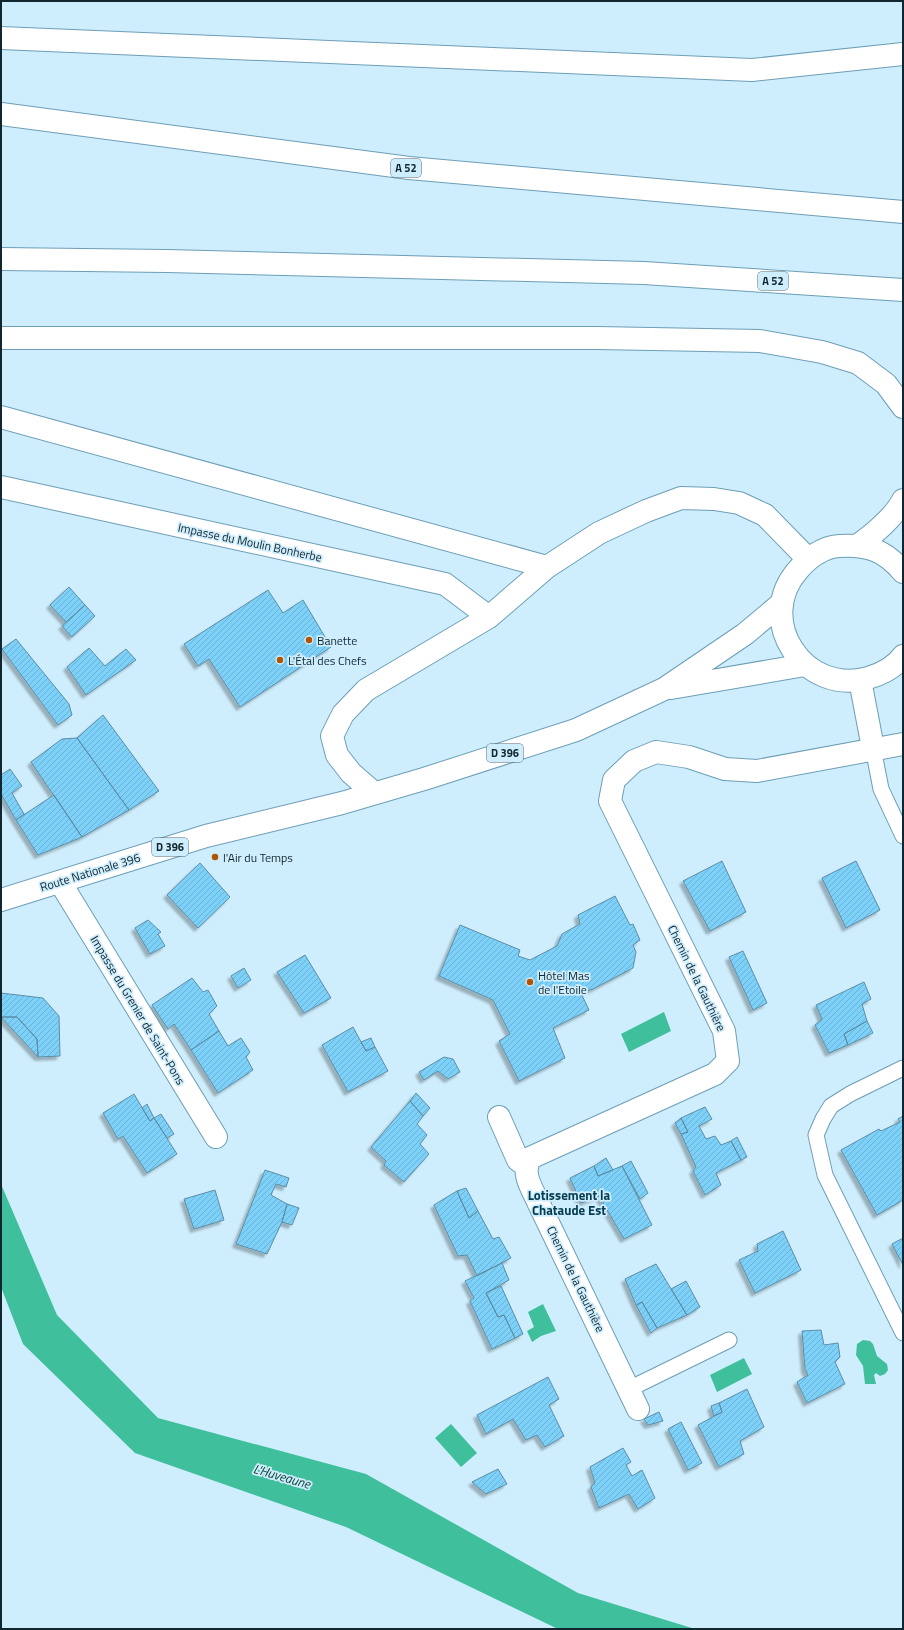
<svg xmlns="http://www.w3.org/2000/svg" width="904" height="1630" viewBox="0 0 904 1630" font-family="'Titillium Web',sans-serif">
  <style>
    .water { fill: #3fbf9b }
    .building { fill: url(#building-hatch); stroke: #5c8da5; filter: url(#shadow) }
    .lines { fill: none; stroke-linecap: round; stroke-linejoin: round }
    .service-casing { stroke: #6c9eb6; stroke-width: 17 }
    .minor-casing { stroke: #6c9eb6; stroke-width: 24 }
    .primary-casing { stroke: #6c9eb6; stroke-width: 24 }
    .motorway-casing { stroke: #6c9eb6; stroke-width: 24 }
    .service { stroke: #fff; stroke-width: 15 }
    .minor { stroke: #fff; stroke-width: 22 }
    .primary { stroke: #fff; stroke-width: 22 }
    .motorway { stroke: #fff; stroke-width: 22 }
    .poi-dot { fill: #b15302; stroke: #cfeefd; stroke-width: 1.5 }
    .labels { text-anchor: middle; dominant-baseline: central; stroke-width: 3.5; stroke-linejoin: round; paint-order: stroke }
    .shield { fill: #cfeefd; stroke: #4a626d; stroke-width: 1 }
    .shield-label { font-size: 11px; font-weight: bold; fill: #11262f }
    .street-label { font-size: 12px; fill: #11262f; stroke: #cfeefd }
    .poi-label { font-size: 12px; fill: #11262f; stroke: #cfeefd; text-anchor: start }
    .neighbourhood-label { font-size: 13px; font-weight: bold; fill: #043b50; stroke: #cfeefd }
    .water-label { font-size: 13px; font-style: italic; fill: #094132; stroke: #cfeefd }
  </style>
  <defs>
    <pattern id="building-hatch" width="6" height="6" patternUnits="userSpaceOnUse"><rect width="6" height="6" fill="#7dd1f9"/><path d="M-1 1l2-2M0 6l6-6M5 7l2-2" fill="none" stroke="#6bb3d6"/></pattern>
    <filter id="shadow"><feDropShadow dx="-3.5" dy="3.5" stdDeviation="1" flood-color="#0004"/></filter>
  </defs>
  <rect width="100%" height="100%" fill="#cfeefd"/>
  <path class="water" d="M 664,1012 L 671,1031 L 629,1052 L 621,1034 Z
    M 1,1184 L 57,1315 L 158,1418 L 366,1474 L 578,1593 L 695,1629 L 558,1629 L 346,1527 L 135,1453 L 23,1344 L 1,1287 Z
    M 543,1304 L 556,1331 L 541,1336 L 532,1342 L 527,1331 L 534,1327 L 528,1312 Z
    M 863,1340 L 870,1341 L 873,1344 L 877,1356 L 887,1364 L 888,1370 L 885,1374 L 880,1376 L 876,1373 L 874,1375 L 876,1384 L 865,1384 L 863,1366 L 856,1355 L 857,1344 Z
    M 744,1358 L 752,1374 L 717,1392 L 710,1375 Z
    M 451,1424 L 477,1453 L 461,1467 L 435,1438 Z"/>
  <path class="building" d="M 69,587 L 85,605 L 66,622 L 50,605 Z
    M 268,590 L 283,613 L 303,600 L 331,647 L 240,707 L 209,659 L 198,666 L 184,644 Z
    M 85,605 L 95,616 L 72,637 L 62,626 Z
    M 16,639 L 69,704 L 72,715 L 58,725 L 2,649 Z
    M 89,648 L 105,666 L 126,649 L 136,660 L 86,695 L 67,667 Z
    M 103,715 L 159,791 L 129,810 L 77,738 Z
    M 77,738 L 129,810 L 82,837 L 31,762 L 62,739 Z
    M 10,769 L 22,786 L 12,793 L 24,814 L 16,820 L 1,794 L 1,775 Z
    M 54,795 L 82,837 L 38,855 L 16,820 Z
    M 722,861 L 746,912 L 710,931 L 683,881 Z
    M 856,861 L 880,910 L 846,928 L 822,878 Z
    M 200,863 L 230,897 L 198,928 L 167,895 Z
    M 615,896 L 630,925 L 633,924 L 640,940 L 633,945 L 636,952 L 633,968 L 593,989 L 586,991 L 579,989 L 589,1010 L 553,1028 L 565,1058 L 519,1081 L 499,1041 L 510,1034 L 493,1000 L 439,976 L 460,925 L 520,950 L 518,956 L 530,960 L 557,946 L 562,934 L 580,924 L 578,915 Z
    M 148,920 L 161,932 L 158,934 L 165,946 L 150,954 L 135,928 Z
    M 743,951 L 767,1003 L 753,1010 L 729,957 Z
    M 305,955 L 331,998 L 304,1013 L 277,972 Z
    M 244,968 L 251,980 L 238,988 L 231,976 Z
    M 192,978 L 203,992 L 208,990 L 217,1006 L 209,1014 L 219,1031 L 191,1050 L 174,1024 L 168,1029 L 152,1005 Z
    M 864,982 L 871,999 L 862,1004 L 867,1021 L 844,1034 L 848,1045 L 829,1053 L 815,1025 L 822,1019 L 816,1005 Z
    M 1,993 L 43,998 L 59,1016 L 60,1056 L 38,1057 L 37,1039 L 17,1017 L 1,1017 Z
    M 1,1017 L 17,1017 L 37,1039 L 38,1057 Z
    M 867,1021 L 873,1033 L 848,1045 L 844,1034 Z
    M 353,1027 L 366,1051 L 375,1047 L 388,1071 L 348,1092 L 322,1045 Z
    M 219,1031 L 228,1046 L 241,1038 L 250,1052 L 246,1057 L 253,1070 L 218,1093 L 191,1050 Z
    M 371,1038 L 375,1047 L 366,1051 L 361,1042 Z
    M 444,1057 L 453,1059 L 460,1072 L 448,1079 L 438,1071 L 424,1080 L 419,1072 Z
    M 416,1093 L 430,1108 L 423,1116 L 410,1101 Z
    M 134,1094 L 150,1121 L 154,1118 L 177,1154 L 147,1173 L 123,1136 L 118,1139 L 103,1113 Z
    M 410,1101 L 423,1116 L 417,1124 L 427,1135 L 420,1144 L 429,1154 L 404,1182 L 384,1165 L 386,1161 L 371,1147 Z
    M 147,1104 L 154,1118 L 150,1121 L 142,1108 Z
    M 705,1107 L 712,1119 L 699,1126 L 706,1139 L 715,1136 L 721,1145 L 731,1141 L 741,1160 L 716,1173 L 721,1185 L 705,1195 L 693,1171 L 696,1167 L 681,1134 L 688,1132 L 681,1118 Z
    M 161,1114 L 174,1134 L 167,1138 L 154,1118 Z
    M 903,1116 L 903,1200 L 877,1215 L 841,1150 L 879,1129 L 881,1131 L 900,1122 L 898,1119 Z
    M 681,1118 L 688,1132 L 681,1134 L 675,1123 Z
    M 737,1137 L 747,1157 L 741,1160 L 731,1141 Z
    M 606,1158 L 613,1170 L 598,1176 L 594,1166 Z
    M 631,1161 L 648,1193 L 640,1199 L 622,1166 Z
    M 594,1166 L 598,1176 L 622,1166 L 652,1225 L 624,1239 L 599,1196 L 581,1203 L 570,1178 Z
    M 265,1170 L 289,1178 L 286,1187 L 276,1184 L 271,1195 L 287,1204 L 282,1222 L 267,1254 L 236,1244 Z
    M 466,1188 L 478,1211 L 469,1218 L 457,1191 Z
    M 215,1190 L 224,1220 L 194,1229 L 184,1199 Z
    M 457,1191 L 469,1218 L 478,1211 L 493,1239 L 499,1237 L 511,1258 L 477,1276 L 467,1255 L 458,1256 L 434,1205 Z
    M 287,1204 L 299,1208 L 292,1225 L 282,1222 Z
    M 783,1231 L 801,1270 L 755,1293 L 739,1260 L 758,1251 L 757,1244 Z
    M 903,1238 L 903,1265 L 892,1244 Z
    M 502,1263 L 509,1280 L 486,1293 L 498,1317 L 504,1315 L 515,1338 L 492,1349 L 470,1301 L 474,1298 L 465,1281 Z
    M 656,1264 L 687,1315 L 657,1328 L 642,1302 L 636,1305 L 625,1279 Z
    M 686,1281 L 700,1307 L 687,1315 L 671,1289 Z
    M 501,1286 L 523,1334 L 515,1338 L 504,1315 L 498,1317 L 486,1293 Z
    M 642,1302 L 657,1328 L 651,1333 L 636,1305 Z
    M 821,1330 L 824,1345 L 838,1343 L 840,1357 L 835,1362 L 845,1384 L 807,1403 L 797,1382 L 808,1375 L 805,1369 L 802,1331 Z
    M 548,1377 L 559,1399 L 549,1405 L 564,1436 L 545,1447 L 537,1435 L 526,1440 L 513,1419 L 486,1434 L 477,1415 Z
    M 747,1389 L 764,1427 L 740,1441 L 744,1454 L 719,1467 L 698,1425 L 722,1412 L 719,1403 Z
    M 719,1403 L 722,1412 L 714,1416 L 711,1406 Z
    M 659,1412 L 663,1421 L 648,1425 L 644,1419 Z
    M 681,1422 L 702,1463 L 688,1470 L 668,1429 Z
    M 623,1448 L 631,1462 L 626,1465 L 632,1476 L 642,1470 L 655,1498 L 638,1509 L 629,1494 L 599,1508 L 591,1487 L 595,1483 L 590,1467 Z
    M 498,1469 L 507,1484 L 486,1494 L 472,1482 Z"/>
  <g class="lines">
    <defs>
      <path id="service" d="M 873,748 L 881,789 L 903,836
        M 903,1068 L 850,1094 L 831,1106 L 823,1119 L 816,1135 L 825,1175 L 903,1333
        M 629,1389 L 729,1340"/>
      <path id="minor" d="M 1,417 L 547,567
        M 1,487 L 445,584 L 489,617
        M 860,680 L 873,748
        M 374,793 L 351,773 L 337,755 L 332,736 L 343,714 L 366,690 L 489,617 L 547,567 L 599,533 L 646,511 L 681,498 L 714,499 L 739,503 L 765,515 L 808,559
        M 60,882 L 216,1137
        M 499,1117 L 518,1160 L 526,1166
        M 638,1409 L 539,1204 C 532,1188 521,1174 530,1158 L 715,1074 L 728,1061 L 724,1031 L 610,801 L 614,780 L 634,761 L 656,752 L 689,757 L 725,769 L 757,771 L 903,744"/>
      <path id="primary" d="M 903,572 C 885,550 866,544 839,546 C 823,547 808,558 798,570 C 754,620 804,696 868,678 C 882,674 894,668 903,656
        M 671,688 L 805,665
        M 1,900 L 206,836 L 342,803 L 424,779 L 576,730 L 664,689 L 745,634 L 782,603"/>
      <path id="motorway" d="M 1,38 L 752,70 L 903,54
        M 1,114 L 409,168 L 903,212
        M 1,259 L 167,261 L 644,273 L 903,290
        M 1,338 L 597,338 L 760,341 L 822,352 L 858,363 L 886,384 L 903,407
        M 858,545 C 872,536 896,515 903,500"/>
    </defs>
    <use href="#service" class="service-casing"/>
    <use href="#minor" class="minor-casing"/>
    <use href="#primary" class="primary-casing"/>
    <use href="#motorway" class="motorway-casing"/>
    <use href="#service" class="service"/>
    <use href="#minor" class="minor"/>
    <use href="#primary" class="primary"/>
    <use href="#motorway" class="motorway"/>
  </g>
  <g class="poi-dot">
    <circle cx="309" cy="640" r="4"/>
    <circle cx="280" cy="660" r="4"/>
    <circle cx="215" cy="857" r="4"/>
    <circle cx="530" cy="982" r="4"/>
  </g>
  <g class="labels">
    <g class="shield">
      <rect x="391" y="159" width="30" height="18" rx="3"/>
      <rect x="758" y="272" width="30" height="18" rx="3"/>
      <rect x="487" y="744" width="36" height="18" rx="3"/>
      <rect x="152" y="838" width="36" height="18" rx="3"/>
    </g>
    <g class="shield-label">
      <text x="406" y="168">A 52</text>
      <text x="773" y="281">A 52</text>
      <text x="505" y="753">D 396</text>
      <text x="170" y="847">D 396</text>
    </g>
    <g class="street-label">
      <text transform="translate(250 542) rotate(12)">Impasse du Moulin Bonherbe</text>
      <text transform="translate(90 872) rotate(-17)">Route Nationale 396</text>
      <text transform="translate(697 978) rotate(64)">Chemin de la Gauthière</text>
      <text transform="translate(138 1010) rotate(59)">Impasse du Grenier de Saint-Pons</text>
      <text transform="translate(576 1279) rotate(64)">Chemin de la Gauthière</text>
    </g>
    <g class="poi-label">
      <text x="317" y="640">Banette</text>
      <text x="288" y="660">L'Étal des Chefs</text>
      <text x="223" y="857">l'Air du Temps</text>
      <text x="538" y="975">Hôtel Mas<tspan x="538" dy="14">de l'Etoile</tspan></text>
    </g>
    <g class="neighbourhood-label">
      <text x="569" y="1195">Lotissement la<tspan x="569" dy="15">Chataude Est</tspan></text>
    </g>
    <g class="water-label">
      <text transform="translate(282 1476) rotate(16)">L'Huveaune</text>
    </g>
  </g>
  <rect width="904" height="1630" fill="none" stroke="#11262f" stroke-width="4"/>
</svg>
